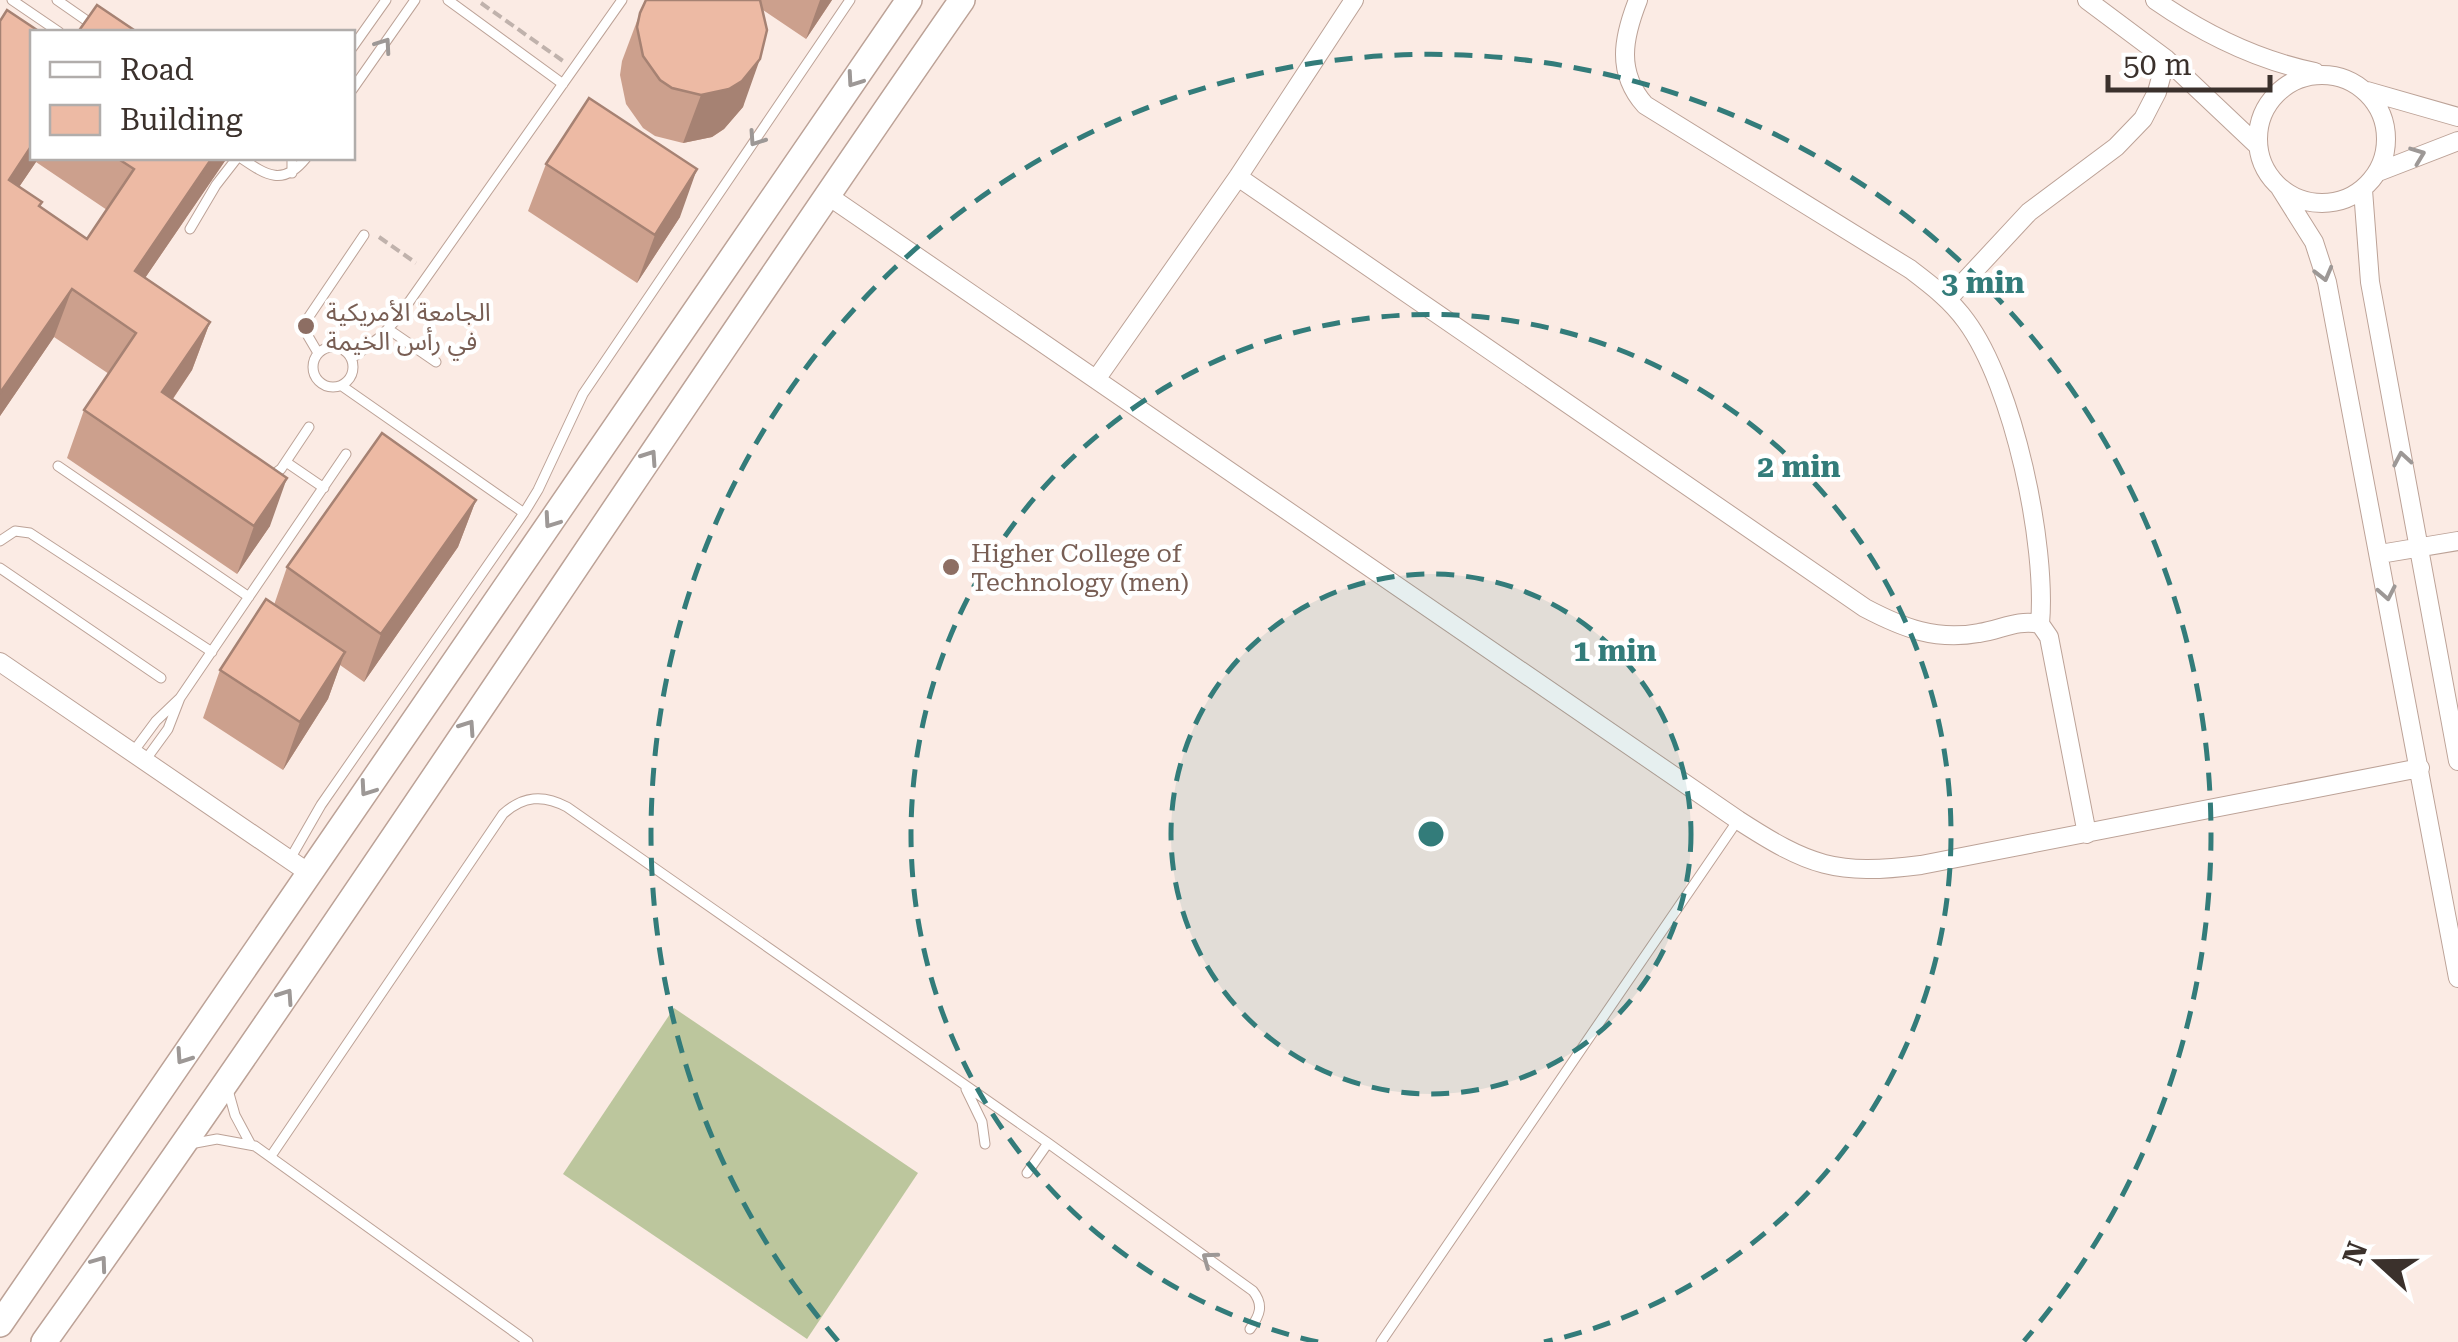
<svg xmlns="http://www.w3.org/2000/svg" width="2458" height="1342" viewBox="0 0 2458 1342" font-family="'Roboto Serif','Noto Sans Arabic',serif">
  <style>
    .pitch { fill: #bcc69d }
    .lines { fill: none; stroke-linecap: round; stroke-linejoin: round }
    .service-casing { stroke: #bca297; stroke-width: 11 }
    .minor-casing { stroke: #bca297; stroke-width: 20 }
    .secondary-casing { stroke: #bca297; stroke-width: 28 }
    .path { stroke: #c0b2ac; stroke-width: 4; stroke-dasharray: 10 5; stroke-linecap: butt }
    .service { stroke: #fff; stroke-width: 9 }
    .minor { stroke: #fff; stroke-width: 18 }
    .secondary { stroke: #fff; stroke-width: 25 }
    .wall { fill: #cca08d; fill-rule: evenodd }
    .shaded-wall { fill: #a68273 }
    .building { fill: #edbaa4; stroke: #a68273; stroke-width: 2.5 }
    .oneway { stroke: #9d9896 }
    .ring { fill: none; stroke: #337c7a; stroke-width: 5; stroke-dasharray: 18 12 }
    .education-dot { fill: #8d6e63; stroke: #fff; stroke-width: 4 }
    .labels { text-anchor: middle; dominant-baseline: central; stroke-width: 9; stroke-linejoin: round; paint-order: stroke }
    .education-label { font-size: 25px; fill: #785e54; stroke: #fff; text-anchor: start }
    .centre { fill: #337c7a; stroke: #fff; stroke-width: 5 }
    .ring-label { font-size: 30px; text-anchor: middle; font-weight: bold; fill: #337c7a; stroke: #fff; stroke-width: 9; stroke-linejoin: round; paint-order: stroke }
  </style>
  <rect width="100%" height="100%" fill="#fbebe4"/>
  <path class="pitch" d="M 674,1008 L 918,1173 L 807,1339 L 563,1174 Z"/>
  <g class="lines">
    <defs>
      <path id="service" d="M 12,0 L 59,32
        M 57,0 L 103,32
        M 448,0 L 563,84
        M 352,48 L 386,0
        M 352,90 L 415,0
        M 241,158 C 266,175 283,187 306,158
        M 292,173 L 292,158
        M 190,229 L 216,185 L 237,158
        M 388,329 L 436,362
        M313 367a20 20 0 1 1 40 0a20 20 0 1 1-40 0Z
        M 318,353 L 308,336 L 308,318 L 364,235
        M 352,358 L 380,337 L 397,319 L 622,0
        M 342,386 L 524,513
        M 286,462 L 324,488
        M 58,466 L 249,597
        M 270,477 L 281,469 L 309,427
        M 0,541 L 15,531 L 30,533 L 212,652
        M 0,568 L 161,678
        M 133,752 L 156,721 L 180,698
        M 144,762 L 168,729 L 180,698 L 346,454
        M 290,859 L 321,805 L 524,513 L 538,490 L 583,394 L 850,0
        M 966,1089 L 982,1122 L 985,1144
        M 228,1090 L 235,1115 L 250,1143
        M 190,1144 L 217,1139 L 255,1146 L 528,1342
        M 271,1156 L 503,814 C 523,796 543,794 567,807 L 1048,1143 L 1253,1291 C 1264,1305 1260,1315 1250,1329
        M 1027,1173 L 1048,1143
        M 1381,1342 L 1738,820"/>
      <path id="minor" d="M 1638,0 C 1623,38 1616,72 1645,105 L 1910,269 C 1931,285 1951,300 1966,321 C 2014,386 2047,545 2040,624 L 2049,637 L 2087,834
        M 2087,0 L 2166,59 L 2258,146
        M 2155,0 C 2204,34 2256,60 2315,72
        M2258 139a64 64 0 1 1 128 0a64 64 0 1 1-128 0Z
        M 2367,91 L 2458,117
        M 2378,172 L 2458,141
        M 1238,177 L 1865,608 C 1903,628 1936,641 1979,633 C 2001,630 2017,619 2040,624
        M 2280,188 L 2314,242 L 2327,282 L 2458,978
        M 2363,190 L 2370,282 L 2458,761
        M 827,195 L 1738,820 C 1809,866 1836,876 1921,865 L 2420,768
        M 1948,299 L 2029,212 L 2116,147 L 2143,119 L 2157,92 L 2166,59
        M 1097,378 L 1238,177 L 1354,0
        M 2380,554 L 2458,541
        M 0,662 L 309,873"/>
      <path id="secondary" d="M 0,1324 L 909,0
        M 44,1342 C 359,901 652,445 962,0"/>
    </defs>
    <use href="#service" class="service-casing"/>
    <use href="#minor" class="minor-casing"/>
    <use href="#secondary" class="secondary-casing"/>
    <path class="path" d="M 481,3 L 563,61
      M 379,237 L 416,263"/>
    <use href="#service" class="service"/>
    <use href="#minor" class="minor"/>
    <use href="#secondary" class="secondary"/>
  </g>
  <path class="wall" d="M 646,0 L 832,0 L 806,39 L 763,10 L 743,107 L 724,129 L 712,137 L 683,143 L 655,136 L 643,128 L 626,104 L 620,75 L 622,61 L 640,13 Z
    M 0,21 L 32,158 L 227,158 L 145,278 L 210,322 L 192,370 L 173,399 L 270,526 L 237,574 L 67,458 L 84,410 L 109,374 L 54,337 L 0,416 ZM 36,162 L 107,210 L 87,239 L 40,207 L 19,187 Z
    M 546,164 L 680,217 L 637,283 L 528,211 Z
    M 476,500 L 458,547 L 364,682 L 340,665 L 328,699 L 283,770 L 203,718 L 220,670 L 274,605 L 287,567 Z"/>
  <path class="shaded-wall" d="M 820,0 L 832,0 L 806,39 Z
    M 760,59 L 743,107 L 724,129 L 712,137 L 683,143 L 701,95 Z
    M 32,145 L 32,158 L 38,158 L 36,162 L 0,215 L 9,180 Z
    M 212,158 L 227,158 L 117,319 L 135,271 Z
    M 697,169 L 680,217 L 637,283 L 655,235 Z
    M 72,289 L 54,337 L 0,416 L 0,393 Z
    M 210,322 L 192,370 L 145,440 L 162,392 Z
    M 287,478 L 270,526 L 237,574 L 254,526 Z
    M 476,500 L 458,547 L 364,682 L 381,634 Z
    M 345,652 L 328,699 L 283,770 L 300,722 Z"/>
  <path class="building" d="M 646,0 L 760,0 L 767,30 L 760,59 L 742,81 L 729,89 L 701,95 L 672,88 L 660,80 L 643,56 L 637,27 L 640,13 Z
    M 97,5 L 137,32 L 78,32 Z
    M 7,10 L 40,32 L 32,32 L 32,145 L 9,180 L 42,202 L 39,206 L 87,239 L 134,169 L 117,158 L 212,158 L 135,271 L 210,322 L 162,392 L 287,478 L 254,526 L 84,410 L 136,333 L 72,289 L 0,393 L 0,21 Z
    M 589,98 L 697,169 L 655,235 L 546,164 Z
    M 382,433 L 476,500 L 381,634 L 287,567 Z
    M 266,599 L 345,652 L 300,722 L 220,670 Z"/>
  <defs><path id="oneway-chevron" d="M-2-3.5L2.5 0L-2 3.5" fill="none" stroke-width="1.6" stroke-linecap="round" stroke-linejoin="round" transform="scale(2.5)"/></defs>
  <g class="oneway">
    <use href="#oneway-chevron" transform="translate(384 45) rotate(-55)"/>
    <use href="#oneway-chevron" transform="translate(854 80) rotate(125)"/>
    <use href="#oneway-chevron" transform="translate(756 139) rotate(124)"/>
    <use href="#oneway-chevron" transform="translate(2418 155) rotate(-21)"/>
    <use href="#oneway-chevron" transform="translate(2324 274) rotate(75)"/>
    <use href="#oneway-chevron" transform="translate(650 457) rotate(-56)"/>
    <use href="#oneway-chevron" transform="translate(2402 459) rotate(-100)"/>
    <use href="#oneway-chevron" transform="translate(551 521) rotate(125)"/>
    <use href="#oneway-chevron" transform="translate(2387 593) rotate(79)"/>
    <use href="#oneway-chevron" transform="translate(468 727) rotate(-56)"/>
    <use href="#oneway-chevron" transform="translate(367 789) rotate(125)"/>
    <use href="#oneway-chevron" transform="translate(286 996) rotate(-56)"/>
    <use href="#oneway-chevron" transform="translate(183 1057) rotate(124)"/>
    <use href="#oneway-chevron" transform="translate(1209 1259) rotate(-144)"/>
    <use href="#oneway-chevron" transform="translate(100 1263) rotate(-54)"/>
  </g>
  <circle cx="1431" cy="834" r="260" fill="#337c7a" fill-opacity=".12"/>
  <g class="ring">
    <circle cx="1431" cy="834" r="260"/>
    <path d="M1318 1342A520 520 0 1 1 1544 1342"/>
    <path d="M838 1341A780 780 0 1 1 2024 1341"/>
  </g>
  <g class="education-dot">
    <circle cx="306" cy="326" r="10"/>
    <circle cx="951" cy="567" r="10"/>
  </g>
  <g class="labels">
    <g class="education-label">
      <text x="326" y="312">الجامعة الأمريكية<tspan x="326" dy="29">في رأس الخيمة</tspan></text>
      <text x="971" y="553">Higher College of<tspan x="971" dy="29">Technology (men)</tspan></text>
    </g>
  </g>
  <circle cx="1431" cy="834" r="15" class="centre"/>
  <g class="ring-label">
    <text x="1983" y="293">3 min</text>
    <text x="1799" y="477">2 min</text>
    <text x="1615" y="661">1 min</text>
  </g>
  <rect x="30" y="30" width="325" height="130" fill="#ffffff" stroke="#b1adab" stroke-width="2.5"/>
  <rect x="50" y="62" width="50" height="15" fill="#ffffff" stroke="#b1adab" stroke-width="2.5"/>
  <text x="120" y="80" font-size="30" fill="#3b312c">Road</text>
  <rect x="50" y="105" width="50" height="30" fill="#edbaa4" stroke="#b1adab" stroke-width="2.5"/>
  <text x="120" y="130" font-size="30" fill="#3b312c">Building</text>
  <g transform="translate(2378 1262) rotate(291)" stroke="#ffffff" stroke-width="8" paint-order="stroke">
  <path d="M0-8L18 38L0 25L-18 38Z" fill="#3b312c"/>
  <text y="-15" font-size="28" font-weight="bold" text-anchor="middle" fill="#3b312c">N</text>
  </g>
  <path d="M2108 75v15h162v-15" fill="none" stroke="#3b312c" stroke-width="5"/>
  <text x="2123" y="75" font-size="30" fill="#3b312c" stroke="#ffffff" stroke-width="8" paint-order="stroke">50 m</text>
</svg>
